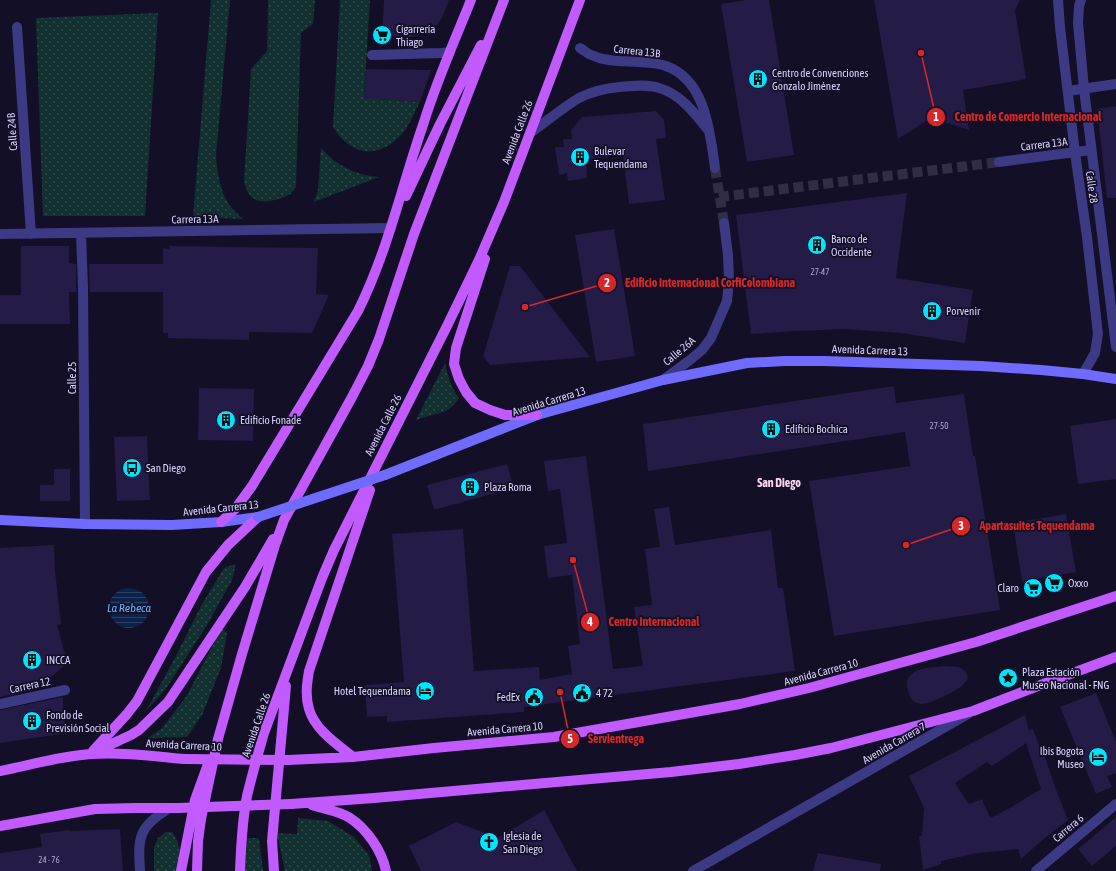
<svg xmlns="http://www.w3.org/2000/svg" width="1116" height="871" viewBox="0 0 1116 871" font-family="'Asap Condensed',sans-serif">
  <style>
    .grass { fill: url(#grass-dots) }
    .water { fill: url(#water-rules) }
    .building { fill: #241b47; fill-rule: evenodd }
    .lines { fill: none; stroke-linecap: round; stroke-linejoin: round }
    .minor-tunnel { stroke: #312d47; stroke-width: 10; stroke-dasharray: 10 5; stroke-linecap: butt }
    .minor { stroke: #3d3a85; stroke-width: 10 }
    .tertiary { stroke: #3d3a85; stroke-width: 10 }
    .secondary { stroke: #6f6bff; stroke-width: 10 }
    .primary { stroke: #c25bff; stroke-width: 10 }
    .secondary-bridge { stroke: #6f6bff; stroke-width: 10 }
    .primary-bridge { stroke: #c25bff; stroke-width: 10 }
    .labels { text-anchor: middle; dominant-baseline: central; stroke-width: 3.5; stroke-linejoin: round; paint-order: stroke }
    .number-label { font-size: 9px; fill: #aca6d1 }
    .poi-label { font-size: 11px; fill: #d9d4ff; stroke: #130f26; text-anchor: start }
    .street-label { font-size: 11px; fill: #d9d4ff; stroke: #130f26 }
    .neighbourhood-label { font-size: 12px; font-weight: bold; fill: #ffd6f0; stroke: #130f26 }
    .water-label { font-size: 12px; font-style: italic; fill: #62b6ff; stroke: #130f26 }
    .leader { fill: none; stroke: #d62828; stroke-width: 1.5 }
    .callout-dot { fill: #d62828; stroke: #130f26; stroke-width: 1.5 }
    .mark-label { font-size: 12px; text-anchor: middle; font-weight: bold; fill: #fff }
    .callout-label { font-size: 12px; text-anchor: middle; font-weight: bold; fill: #d62828; stroke: #130f26; stroke-width: 3.5; stroke-linejoin: round; paint-order: stroke }
  </style>
  <defs>
    <pattern id="grass-dots" width="8" height="8" patternUnits="userSpaceOnUse"><rect width="8" height="8" fill="#12302f"/><path d="M2 2h.1M6 6h.1" fill="none" stroke="#344d4e" stroke-width="1.8" stroke-linecap="round"/></pattern>
    <pattern id="water-rules" width="6" height="5" patternUnits="userSpaceOnUse"><rect width="6" height="5" fill="#0c2248"/><path d="M0 2.5h6" fill="none" stroke="#2f4163"/></pattern>
  </defs>
  <rect width="100%" height="100%" fill="#130f26"/>
  <path class="grass" d="M 211,0 L 230,0 L 216,155 C 217,173 220,191 230,206 C 234,211 239,215 243,219 L 193,217 Z
    M 268,0 L 315,0 L 313,24 L 301,33 L 296,187 C 294,190 292,192 290,194 C 282,199 264,204 256,200 C 249,196 246,190 244,182 L 251,69 L 267,51 Z
    M 340,0 L 370,0 L 364,98 L 420,102 C 414,112 410,125 402,134 C 378,160 351,156 333,127 Z
    M 158,13 L 145,216 L 43,216 L 36,18 Z
    M 321,148 C 336,166 356,175 379,177 L 314,202 L 318,190 Z
    M 445,363 C 448,376 451,387 459,398 L 453,406 L 446,411 L 416,420 Z
    M 236,564 L 232,580 L 207,625 L 165,690 L 146,711 L 176,656 L 202,604 L 224,568 Z
    M 222,628 L 227,633 L 221,668 L 202,715 L 187,737 L 148,738 L 162,728 L 186,697 Z
    M 298,818 L 328,821 L 354,837 L 369,855 L 372,871 L 285,871 L 277,833 L 297,834 Z
    M 166,832 L 172,832 C 181,843 181,858 178,871 L 154,871 L 154,847 L 158,838 Z
    M 247,838 L 259,838 L 263,871 L 245,871 Z"/>
  <path class="water" d="M109 608a20 20 0 1 1 40 0a20 20 0 1 1-40 0Z"/>
  <path class="building" d="M 384,0 L 449,0 L 442,18 L 437,25 L 429,31 L 421,34 L 412,37 L 402,37 L 382,36 Z
    M 746,0 L 769,0 L 794,155 L 747,162 L 721,4 Z
    M 874,0 L 1020,0 L 1015,10 L 1026,79 L 963,90 L 969,130 L 935,119 L 926,121 L 898,139 Z
    M 366,69 L 431,70 L 420,102 L 364,98 Z
    M 1116,106 L 1116,198 L 1107,198 L 1097,109 Z
    M 656,111 L 664,120 L 666,138 L 656,139 L 665,200 L 629,204 L 623,154 L 586,160 L 587,178 L 568,181 L 567,173 L 559,175 L 555,147 L 564,147 L 563,139 L 572,139 L 571,130 L 582,117 Z
    M 907,193 L 896,278 L 973,290 L 965,343 L 901,333 L 844,329 L 796,331 L 751,334 L 736,215 Z
    M 614,229 L 635,356 L 596,362 L 575,235 Z
    M 21,246 L 69,246 L 69,263 L 76,264 L 76,288 L 77,292 L 69,292 L 70,324 L 0,324 L 0,295 L 21,295 Z
    M 170,246 L 318,248 L 316,294 L 329,295 L 312,333 L 249,332 L 249,340 L 168,338 L 168,333 L 163,333 L 163,292 L 90,292 L 89,264 L 163,264 L 163,248 L 169,249 Z
    M 510,266 L 520,266 L 590,357 L 490,365 L 483,356 Z
    M 894,386 L 896,403 L 964,394 L 973,456 L 975,456 L 1000,610 L 834,636 L 809,481 L 910,466 L 905,432 L 648,471 L 643,424 Z
    M 199,388 L 254,389 L 253,441 L 198,440 Z
    M 1116,419 L 1116,479 L 1078,484 L 1070,426 Z
    M 147,436 L 150,500 L 117,501 L 114,437 Z
    M 586,456 L 613,669 L 643,666 L 634,607 L 652,605 L 645,549 L 660,547 L 654,509 L 669,507 L 675,545 L 771,530 L 778,588 L 783,588 L 795,671 L 524,707 L 524,712 L 387,722 L 387,716 L 367,717 L 365,685 L 404,682 L 392,534 L 463,529 L 474,671 L 539,667 L 540,680 L 572,674 L 568,646 L 580,644 L 572,575 L 548,578 L 544,546 L 567,543 L 560,489 L 548,491 L 544,461 Z
    M 507,464 L 514,488 L 434,510 L 427,485 Z
    M 54,469 L 70,469 L 70,501 L 40,501 L 40,485 L 54,485 Z
    M 1066,514 L 1076,572 L 1022,581 L 1013,523 Z
    M 54,545 L 55,571 L 61,624 L 57,625 L 65,654 L 64,666 L 37,689 L 0,697 L 0,548 Z
    M 945,666 L 959,667 L 965,671 L 967,674 L 968,679 L 962,686 L 951,693 L 929,703 L 921,704 L 916,703 L 912,700 L 909,694 L 907,687 L 907,680 L 909,677 L 915,671 L 925,668 Z
    M 1096,693 L 1116,742 L 1116,773 L 1107,776 L 1112,787 L 1096,794 L 1060,707 Z
    M 63,697 L 63,716 L 68,733 L 0,743 L 0,710 Z
    M 1025,715 L 1029,730 L 1033,729 L 1043,757 L 1045,757 L 1055,787 L 1068,820 L 1046,837 L 1021,859 L 1018,849 L 978,853 L 941,861 L 941,864 L 923,870 L 919,836 L 922,836 L 924,808 L 909,776 ZM 1026,743 L 1041,789 L 1008,809 L 990,818 L 982,799 L 969,804 L 955,783 L 987,762 L 992,766 Z
    M 544,810 L 577,871 L 421,871 L 409,846 L 456,822 L 498,838 Z
    M 1116,817 L 1116,846 L 1092,866 L 1078,849 Z
    M 120,829 L 123,871 L 0,871 L 0,853 L 42,847 L 40,834 L 69,830 L 69,831 Z
    M 818,853 L 881,864 L 880,871 L 813,871 Z"/>
  <g class="lines">
    <path class="minor-tunnel" d="M 715,168 L 724,223
      M 719,197 L 999,162"/>
    <path class="minor" d="M 17,27 L 31,234
      M 580,48 C 585,51 589,55 594,56 C 607,62 625,61 639,62 C 648,63 658,63 666,66 C 706,80 710,133 715,168
      M 372,55 L 441,53 L 450,52
      M 1068,91 L 1116,84
      M 530,133 C 546,122 562,108 579,98 C 591,92 607,88 620,87 C 633,86 647,84 659,88 C 681,94 696,115 709,131
      M 999,162 L 1091,150
      M 81,233 L 83,288 L 85,524
      M 0,234 L 391,228
      M 663,380 L 690,360 L 702,350 L 711,338 L 727,301 L 729,280 L 728,255 L 724,223
      M 0,704 L 65,690
      M 1036,871 L 1116,804"/>
    <path class="tertiary" d="M 1058,0 L 1060,27 L 1075,153 L 1087,237 L 1098,334 L 1095,353 L 1083,374
      M 1081,0 L 1079,6 L 1078,23 L 1084,89 L 1116,347
      M 140,871 C 138,838 138,827 168,809
      M 693,871 L 968,714"/>
    <path class="secondary" d="M 385,475 L 537,415 L 663,380 L 747,363 L 785,361 L 824,361 L 981,366 L 1041,370 L 1083,374 L 1116,379
      M 0,520 L 85,524 L 172,525 L 221,522 L 258,517"/>
    <path class="primary" d="M 406,196 L 440,124 L 481,45
      M 485,259 L 456,348 L 454,364 L 459,379 L 466,392 L 475,403 L 490,410 L 505,415 L 537,415
      M 221,522 L 236,508 L 252,486 L 358,311 C 388,251 402,185 424,122 C 437,80 455,40 471,0
      M 93,751 L 127,714 L 137,701 L 206,572 L 228,545 L 258,517
      M 90,754 L 131,735 L 139,730 L 168,702 L 245,587 L 273,539
      M 353,757 C 337,744 315,730 309,709 C 305,696 307,683 309,671 L 370,490
      M 288,760 L 353,757 L 434,748 L 554,737 L 740,704 L 809,688 L 976,642 L 1116,596
      M 0,771 C 30,765 61,756 91,754 C 122,752 153,756 184,759
      M 291,804 L 374,798 L 671,772 L 739,764 L 795,755 L 831,748 L 973,711 L 1030,689 L 1116,657
      M 312,805 C 324,809 339,811 350,818 C 367,829 382,851 386,871
      M 0,826 L 95,809 L 136,808 L 178,808
      M 181,871 L 195,800 L 208,764
      M 197,871 L 198,841 L 201,819 L 218,739 L 242,654 L 275,545 L 284,520 L 352,397 L 368,366 L 379,339 L 414,234 L 504,0
      M 240,871 C 241,846 242,821 247,796 C 252,775 258,754 264,733 L 322,578 L 334,550 L 447,326 L 479,260 L 504,202 L 580,0
      M 274,871 L 272,841 L 286,686"/>
    <path class="secondary-bridge" d="M 258,517 L 385,475"/>
    <path class="primary-bridge" d="M 184,759 L 288,760
      M 178,808 L 291,804"/>
  </g>
  <defs>
    <symbol id="supermarket-disc" viewBox="-11 -11 22 22"><circle r="9.5" fill="#00e5ff" stroke="#130f26"/><path d="M-6-5.5h2.5l.6 2H6L4.5 2H-2.5L-4.4-4H-6ZM-1.5 3.2a1.3 1.3 0 1 0 .1 0ZM3 3.2a1.3 1.3 0 1 0 .1 0Z" fill="#111"/></symbol>
    <symbol id="building-disc" viewBox="-11 -11 22 22"><circle r="9.5" fill="#00e5ff" stroke="#130f26"/><path d="M-4-6H4V6H1V3H-1V6H-4ZM-2.5-4.3h1.7v1.8h-1.7ZM.8-4.3h1.7v1.8H.8ZM-2.5-1h1.7V.8h-1.7ZM.8-1h1.7V.8H.8Z" fill="#111"/></symbol>
    <symbol id="bus-disc" viewBox="-11 -11 22 22"><circle r="9.5" fill="#00e5ff" stroke="#130f26"/><path d="M-5-6H5V4H4V6H2V4H-2V6H-4V4H-5ZM-3.5-4V0h7V-4ZM-3.5 1.2v1.5H-2V1.2ZM2 1.2v1.5H3.5V1.2Z" fill="#111"/></symbol>
    <symbol id="sight-disc" viewBox="-11 -11 22 22"><circle r="9.5" fill="#00e5ff" stroke="#130f26"/><path d="M0-6L1.8-2.2L6-1.7L2.9 1.2L3.7 5.4L0 3.3L-3.7 5.4L-2.9 1.2L-6-1.7L-1.8-2.2Z" fill="#111"/></symbol>
    <symbol id="hotel-disc" viewBox="-11 -11 22 22"><circle r="9.5" fill="#00e5ff" stroke="#130f26"/><path d="M-6-4.5h1.5V1H6V5H4.5V3h-9V5H-6ZM-4 0a1.8 1.8 0 1 1 3.6 0ZM.5 0V-2.5h3Q6-2.5 6 0Z" fill="#111"/></symbol>
    <symbol id="civic-disc" viewBox="-11 -11 22 22"><circle r="9.5" fill="#00e5ff" stroke="#130f26"/><path d="M-.6-6.5H3V-4.5H.6V-3L4-1V1h2V6H-6V1h2V-1L-.6-3ZM-1.2 2.5V6h2.4V2.5Z" fill="#111"/></symbol>
    <symbol id="church-disc" viewBox="-11 -11 22 22"><circle r="9.5" fill="#00e5ff" stroke="#130f26"/><path d="M-1.2-6h2.4v3.5h3.3v2.4h-3.3V6h-2.4V-.1h-3.3v-2.4h3.3Z" fill="#111"/></symbol>
  </defs>
  <g fill-rule="evenodd">
    <use href="#supermarket-disc" x="371" y="24" width="22" height="22"/>
    <use href="#building-disc" x="747" y="68" width="22" height="22"/>
    <use href="#building-disc" x="569" y="146" width="22" height="22"/>
    <use href="#building-disc" x="806" y="234" width="22" height="22"/>
    <use href="#building-disc" x="921" y="300" width="22" height="22"/>
    <use href="#building-disc" x="215" y="409" width="22" height="22"/>
    <use href="#building-disc" x="760" y="418" width="22" height="22"/>
    <use href="#bus-disc" x="121" y="457" width="22" height="22"/>
    <use href="#building-disc" x="459" y="476" width="22" height="22"/>
    <use href="#supermarket-disc" x="1043" y="572" width="22" height="22"/>
    <use href="#supermarket-disc" x="1022" y="577" width="22" height="22"/>
    <use href="#building-disc" x="21" y="649" width="22" height="22"/>
    <use href="#sight-disc" x="997" y="667" width="22" height="22"/>
    <use href="#hotel-disc" x="414" y="680" width="22" height="22"/>
    <use href="#civic-disc" x="571" y="682" width="22" height="22"/>
    <use href="#civic-disc" x="523" y="686" width="22" height="22"/>
    <use href="#building-disc" x="21" y="710" width="22" height="22"/>
    <use href="#hotel-disc" x="1087" y="746" width="22" height="22"/>
    <use href="#church-disc" x="478" y="831" width="22" height="22"/>
  </g>
  <g class="labels">
    <g class="number-label">
      <text x="820" y="272">27-47</text>
      <text x="939" y="426">27-50</text>
      <text x="49" y="860">24 - 76</text>
    </g>
    <g class="poi-label">
      <text x="396" y="29">Cigarrería<tspan x="396" dy="13">Thiago</tspan></text>
      <text x="772" y="73">Centro de Convenciones<tspan x="772" dy="13">Gonzalo Jiménez</tspan></text>
      <text x="594" y="151">Bulevar<tspan x="594" dy="13">Tequendama</tspan></text>
      <text x="831" y="239">Banco de<tspan x="831" dy="13">Occidente</tspan></text>
      <text x="946" y="311">Porvenir</text>
      <text x="240" y="420">Edificio Fonade</text>
      <text x="785" y="429">Edificio Bochica</text>
      <text x="146" y="468">San Diego</text>
      <text x="484" y="487">Plaza Roma</text>
      <text x="1068" y="583">Oxxo</text>
      <text x="1019" y="588" text-anchor="end">Claro</text>
      <text x="46" y="660">INCCA</text>
      <text x="1022" y="672">Plaza Estación<tspan x="1022" dy="13">Museo Nacional - FNG</tspan></text>
      <text x="411" y="691" text-anchor="end">Hotel Tequendama</text>
      <text x="596" y="693">4 72</text>
      <text x="520" y="697" text-anchor="end">FedEx</text>
      <text x="46" y="715">Fondo de<tspan x="46" dy="13">Previsión Social</tspan></text>
      <text x="1084" y="751" text-anchor="end">Ibis Bogota<tspan x="1084" dy="13">Museo</tspan></text>
      <text x="503" y="836">Iglesia de<tspan x="503" dy="13">San Diego</tspan></text>
    </g>
    <g class="street-label">
      <text transform="translate(637 51) rotate(6)">Carrera 13B</text>
      <text transform="translate(12 132) rotate(-94)">Calle 24B</text>
      <text transform="translate(517 132) rotate(-69)">Avenida Calle 26</text>
      <text transform="translate(1044 144) rotate(-7)">Carrera 13A</text>
      <text transform="translate(1092 187) rotate(82)">Calle 28</text>
      <text transform="translate(195 219) rotate(-1)">Carrera 13A</text>
      <text transform="translate(870 350) rotate(2)">Avenida Carrera 13</text>
      <text transform="translate(679 351) rotate(-40)">Calle 26A</text>
      <text transform="translate(72 378) rotate(-90)">Calle 25</text>
      <text transform="translate(549 401) rotate(-17)">Avenida Carrera 13</text>
      <text transform="translate(383 425) rotate(-63)">Avenida Calle 26</text>
      <text transform="translate(221 508) rotate(-6)">Avenida Carrera 13</text>
      <text transform="translate(821 672) rotate(-15)">Avenida Carrera 10</text>
      <text transform="translate(30 685) rotate(-12)">Carrera 12</text>
      <text transform="translate(256 725) rotate(-71)">Avenida Calle 26</text>
      <text transform="translate(505 729) rotate(-5)">Avenida Carrera 10</text>
      <text transform="translate(894 743) rotate(-30)">Avenida Carrera 7</text>
      <text transform="translate(184 745) rotate(3)">Avenida Carrera 10</text>
      <text transform="translate(1068 828) rotate(-40)">Carrera 6</text>
    </g>
    <g class="neighbourhood-label">
      <text x="779" y="483">San Diego</text>
    </g>
    <g class="water-label">
      <text x="129" y="608">La Rebeca</text>
    </g>
  </g>
  <path class="leader" d="M921 53L936 117M525 307L607 283M906 545L961 526M573 560L590 622M560 692L570 739"/>
  <g class="callout-dot">
    <circle cx="921" cy="53" r="4"/>
    <circle cx="525" cy="307" r="4"/>
    <circle cx="906" cy="545" r="4"/>
    <circle cx="573" cy="560" r="4"/>
    <circle cx="560" cy="692" r="4"/>
    <circle cx="936" cy="117" r="10"/>
    <circle cx="607" cy="283" r="10"/>
    <circle cx="961" cy="526" r="10"/>
    <circle cx="590" cy="622" r="10"/>
    <circle cx="570" cy="739" r="10"/>
  </g>
  <g class="mark-label">
    <text x="936" y="121">1</text>
    <text x="607" y="287">2</text>
    <text x="961" y="530">3</text>
    <text x="590" y="626">4</text>
    <text x="570" y="743">5</text>
  </g>
  <g class="callout-label">
    <text x="1028" y="121">Centro de Comercio Internacional</text>
    <text x="710" y="287">Edificio Internacional CorfiColombiana</text>
    <text x="1037" y="530">Apartasuites Tequendama</text>
    <text x="654" y="626">Centro Internacional</text>
    <text x="616" y="743">Servientrega</text>
  </g>
</svg>
